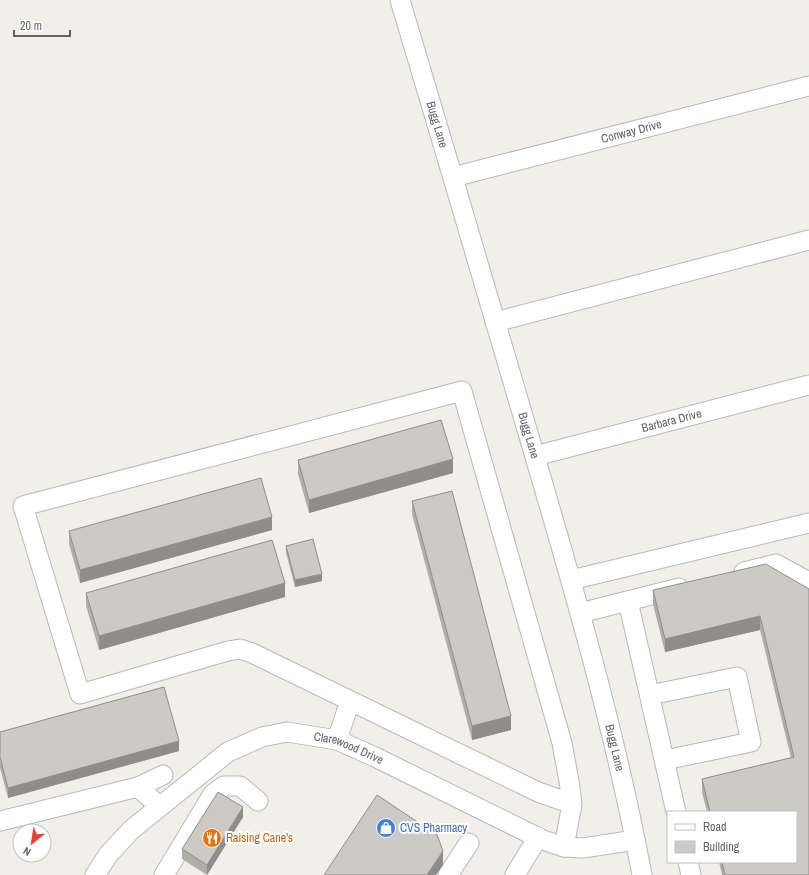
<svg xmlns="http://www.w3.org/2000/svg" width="809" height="875" viewBox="0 0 809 875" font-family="'Archivo Narrow',sans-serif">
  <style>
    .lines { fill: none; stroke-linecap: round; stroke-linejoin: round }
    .minor-casing { stroke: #b5b8bc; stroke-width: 21 }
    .minor { stroke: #fff; stroke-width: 19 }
    .wall { fill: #afaea9 }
    .shaded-wall { fill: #8f8d8a }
    .building { fill: #cccac5; stroke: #8f8d8a }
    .labels { text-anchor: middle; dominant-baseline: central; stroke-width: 4; stroke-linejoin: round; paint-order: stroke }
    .street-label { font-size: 12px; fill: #5f6368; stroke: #fff }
    .shop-label { font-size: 12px; fill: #366cbe; stroke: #fff; text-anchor: start }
    .food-label { font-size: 12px; fill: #c56008; stroke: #fff; text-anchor: start }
  </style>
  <rect width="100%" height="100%" fill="#f1efe8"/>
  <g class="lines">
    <defs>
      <g id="minor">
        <path id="s1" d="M 400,0 C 443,144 486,289 528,433 C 571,579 614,725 642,875"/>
        <path id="s2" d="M 453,177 L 809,86"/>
        <path d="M 495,322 L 809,240"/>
        <path id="s3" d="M 535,456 L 809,385"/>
        <path d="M 744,572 L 776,564 L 809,582"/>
        <path d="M 571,580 L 809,523"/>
        <path d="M 628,601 L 676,812"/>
        <path d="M 580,613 L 679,588"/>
        <path d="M 650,695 L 737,677 L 751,742 L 665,760"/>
        <path d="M 337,740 L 350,701"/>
        <path d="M 138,787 L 163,775"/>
        <path d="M 0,821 L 138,787 L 159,806"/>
        <path d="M 564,847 L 572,804 L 569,781 L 562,743 L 462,391 L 23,506 L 80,694 L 228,651 L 240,649 L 252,653 L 538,792 L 572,804"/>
        <path d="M 688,862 L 691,875"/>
        <path id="s4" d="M 95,875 L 108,855 L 131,830 L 228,752 L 262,737 L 287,732 L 337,740 L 375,757 L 543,840 L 564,847 L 583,848 L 635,840"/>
        <path d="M 164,875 L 213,794 L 224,786 L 240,786 L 258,801"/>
        <path d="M 448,875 L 469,843"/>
        <path d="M 515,875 L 538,837"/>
      </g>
    </defs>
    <use href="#minor" class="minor-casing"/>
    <use href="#minor" class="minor"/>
  </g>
  <path class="wall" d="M 298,460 L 453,473 L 309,513 L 298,474 Z
    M 412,501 L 511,730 L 472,740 L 412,514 Z
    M 272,530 L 80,583 L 69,544 L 69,531 Z
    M 286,546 L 322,581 L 295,587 L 286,553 Z
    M 809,589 L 809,875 L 722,875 L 719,862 L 796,862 L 796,812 L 707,812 L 702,792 L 702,779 L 791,758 L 760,630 L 665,652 L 653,604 L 653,590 Z
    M 86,593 L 285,597 L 99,650 L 86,606 Z
    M 0,732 L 179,751 L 8,798 L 0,768 Z
    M 243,817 L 207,875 L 182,859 L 182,849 Z"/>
  <path class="shaded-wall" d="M 453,459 L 453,473 L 309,513 L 309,500 Z
    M 272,517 L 272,530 L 80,583 L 80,570 Z
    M 322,574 L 322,581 L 295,587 L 295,580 Z
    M 285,583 L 285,597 L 99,650 L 99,636 Z
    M 760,616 L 760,630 L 665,652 L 665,639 Z
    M 511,716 L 511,730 L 472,740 L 472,726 Z
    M 179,741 L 179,751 L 8,798 L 8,788 Z
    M 243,807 L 243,817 L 207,875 L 207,865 Z
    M 443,851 L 443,865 L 436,875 L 427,875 Z"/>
  <path class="building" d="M 441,420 L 453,459 L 309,500 L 298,460 Z
    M 261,478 L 272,517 L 80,570 L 69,531 Z
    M 452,491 L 511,716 L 472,726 L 412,501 Z
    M 313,539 L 322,574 L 295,580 L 286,546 Z
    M 272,540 L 285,583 L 99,636 L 86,593 Z
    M 766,564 L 809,589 L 809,875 L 725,875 L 722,862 L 796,862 L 796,812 L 710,812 L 702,779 L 794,757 L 760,616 L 665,639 L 653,590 Z
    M 164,687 L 179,741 L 8,788 L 0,757 L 0,732 Z
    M 218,792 L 243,807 L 207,865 L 182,849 Z
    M 377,795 L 437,835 L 443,851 L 427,875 L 324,875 Z"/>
  <defs>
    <symbol id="shop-disc" viewBox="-11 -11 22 22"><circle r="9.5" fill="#3f7fe0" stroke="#fff"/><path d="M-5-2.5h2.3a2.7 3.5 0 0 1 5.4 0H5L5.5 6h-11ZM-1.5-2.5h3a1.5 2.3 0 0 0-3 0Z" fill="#fff"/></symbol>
    <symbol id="restaurant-disc" viewBox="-11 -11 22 22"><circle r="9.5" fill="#e8710a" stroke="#fff"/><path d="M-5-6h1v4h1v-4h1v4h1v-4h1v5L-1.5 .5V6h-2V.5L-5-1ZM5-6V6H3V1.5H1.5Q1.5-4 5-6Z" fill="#fff"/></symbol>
  </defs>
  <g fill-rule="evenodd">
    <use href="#shop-disc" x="375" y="817" width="22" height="22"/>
    <use href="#restaurant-disc" x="201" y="827" width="22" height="22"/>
  </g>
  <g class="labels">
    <g class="street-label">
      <text stroke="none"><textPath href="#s1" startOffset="130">Bugg Lane</textPath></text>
      <text stroke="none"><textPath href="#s2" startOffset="184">Conway Drive</textPath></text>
      <text stroke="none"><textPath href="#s3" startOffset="141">Barbara Drive</textPath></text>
      <text stroke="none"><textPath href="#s1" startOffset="454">Bugg Lane</textPath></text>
      <text stroke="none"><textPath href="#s1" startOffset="778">Bugg Lane</textPath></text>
      <text stroke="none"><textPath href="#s4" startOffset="309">Clarewood Drive</textPath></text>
    </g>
    <g class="shop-label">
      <text x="400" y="828">CVS Pharmacy</text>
    </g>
    <g class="food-label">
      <text x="226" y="838">Raising Cane's</text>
    </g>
  </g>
  <rect x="667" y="811" width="130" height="52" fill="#ffffff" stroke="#bfc1c3"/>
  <rect x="675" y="824" width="20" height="6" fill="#ffffff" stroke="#bfc1c3"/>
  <text x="703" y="831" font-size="12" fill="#5f6368">Road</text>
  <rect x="675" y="841" width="20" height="12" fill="#cccac5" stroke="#bfc1c3"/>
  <text x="703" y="851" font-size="12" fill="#5f6368">Building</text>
  <g transform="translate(32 843) rotate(210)"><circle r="19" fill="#ffffff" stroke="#bfc1c3"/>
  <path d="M0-3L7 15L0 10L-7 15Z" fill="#ea4335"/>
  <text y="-6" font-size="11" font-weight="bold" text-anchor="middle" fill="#5f6368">N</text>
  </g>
  <path d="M14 30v6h56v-6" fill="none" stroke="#5f6368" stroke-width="2"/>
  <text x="20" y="30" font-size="12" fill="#5f6368" stroke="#ffffff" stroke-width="3" paint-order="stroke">20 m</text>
</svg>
